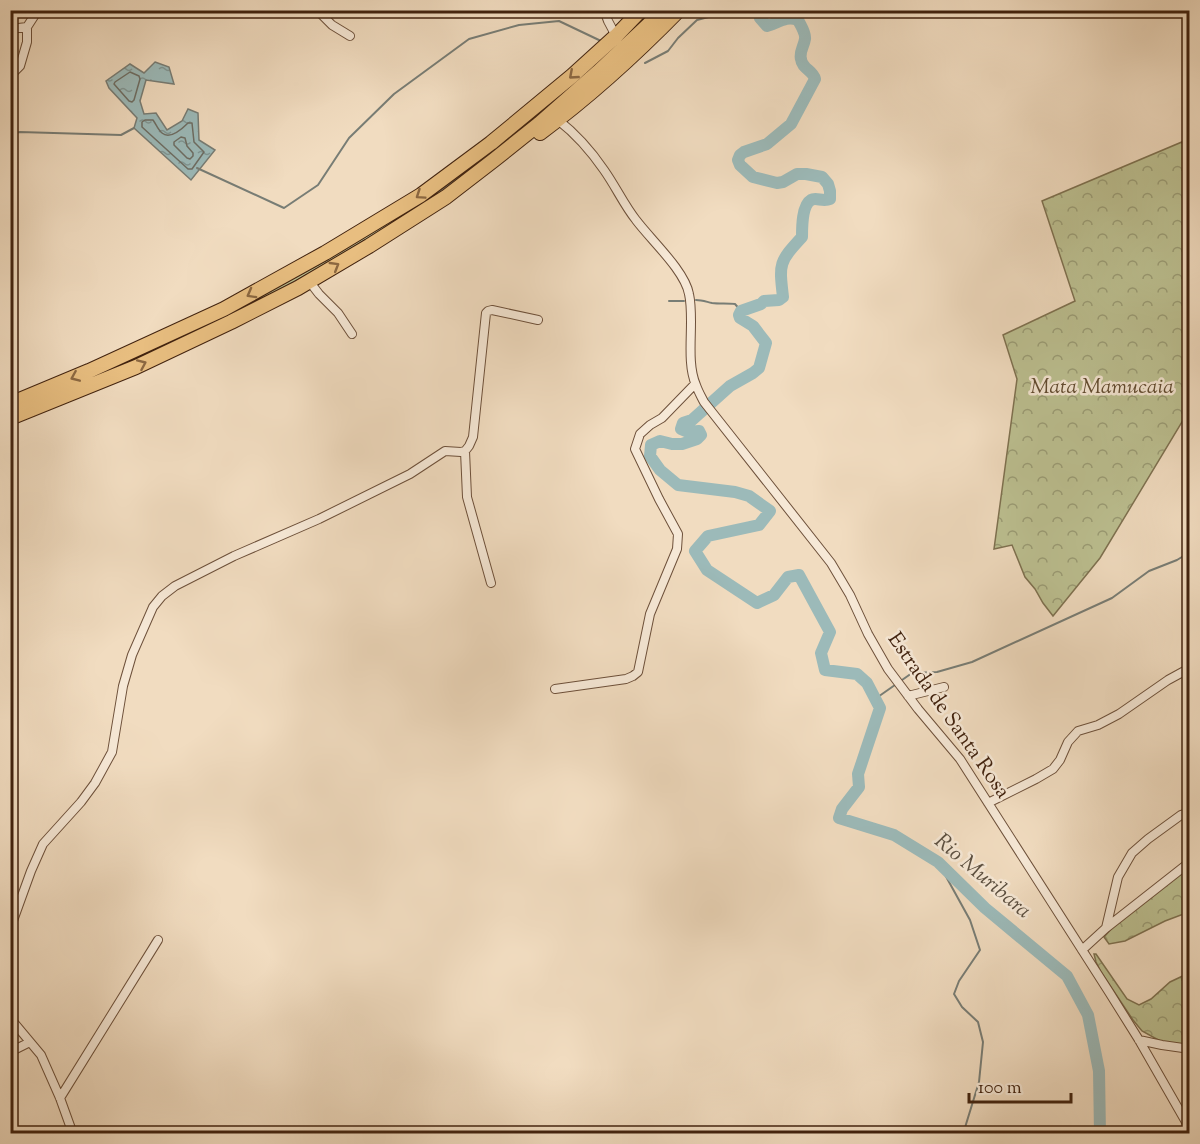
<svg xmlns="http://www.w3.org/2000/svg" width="1200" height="1144" viewBox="0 0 1200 1144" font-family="'Sorts Mill Goudy',serif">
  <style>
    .forest { fill: url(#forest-crowns); stroke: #7e7150; stroke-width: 1.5 }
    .water { fill: url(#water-ripples); stroke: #787d75; stroke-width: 1.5 }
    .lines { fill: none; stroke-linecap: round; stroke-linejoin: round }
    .shore { stroke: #6e6e64; stroke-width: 1.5 }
    .stream { stroke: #787d75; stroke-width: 2 }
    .river { stroke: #9cbab9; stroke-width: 12 }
    .street-casing { stroke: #6d503a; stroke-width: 10 }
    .highway-casing { stroke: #41220e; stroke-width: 16 }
    .street { stroke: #f6e8d6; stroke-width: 8 }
    .highway { stroke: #e8be80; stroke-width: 14 }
    .oneway { stroke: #8c6841 }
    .labels { text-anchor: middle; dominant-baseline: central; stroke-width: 5; stroke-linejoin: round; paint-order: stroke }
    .park-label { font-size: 21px; font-style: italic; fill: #604a2f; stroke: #f6e8d6 }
    .street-label { font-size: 21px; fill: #41220e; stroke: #f6e8d6 }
    .water-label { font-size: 22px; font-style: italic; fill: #5c5041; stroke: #f6e8d6 }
  </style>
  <defs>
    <pattern id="forest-crowns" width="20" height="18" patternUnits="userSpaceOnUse" patternTransform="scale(1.5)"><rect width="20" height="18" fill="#bcc091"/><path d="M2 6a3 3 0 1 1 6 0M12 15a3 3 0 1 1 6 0" fill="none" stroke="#9a9c75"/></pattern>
    <pattern id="water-ripples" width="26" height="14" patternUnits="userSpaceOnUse" patternTransform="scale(1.5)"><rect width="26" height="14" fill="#9cbab9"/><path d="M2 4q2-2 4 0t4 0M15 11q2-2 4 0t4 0" fill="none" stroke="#819795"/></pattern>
  </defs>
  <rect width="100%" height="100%" fill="#f1dcc0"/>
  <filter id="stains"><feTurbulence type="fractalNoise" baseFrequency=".00333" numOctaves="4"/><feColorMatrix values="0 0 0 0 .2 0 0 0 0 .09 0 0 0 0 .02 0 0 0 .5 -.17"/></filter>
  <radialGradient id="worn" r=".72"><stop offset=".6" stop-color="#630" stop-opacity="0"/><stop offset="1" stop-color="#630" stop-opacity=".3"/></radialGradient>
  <path class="forest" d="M 649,11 L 659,11 L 567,96 L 440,195 L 312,276 L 166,347 L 11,412 L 10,406 L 214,318 L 497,146 C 550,103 601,59 649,11 Z
    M 1189,139 L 1189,406 L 1182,422 L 1100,558 L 1053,616 L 1043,603 L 1035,589 L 1025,577 L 1012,545 L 994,549 L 1017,379 L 1003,335 L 1075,301 L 1042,201 Z
    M 1189,866 L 1189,912 L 1165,921 L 1125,941 L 1109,944 L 1104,937 L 1113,927 Z
    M 1094,954 L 1096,954 L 1127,999 L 1139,1005 L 1151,999 L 1170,982 L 1189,973 L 1189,1045 L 1162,1042 L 1142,1031 L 1133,1020 L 1101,972 L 1096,962 Z"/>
  <path class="water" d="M 155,62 L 169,67 L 174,84 L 146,80 L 140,101 L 144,114 L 156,113 L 167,130 L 182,121 L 188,109 L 198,113 L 199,140 L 215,150 L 191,180 L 134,128 L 137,118 L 109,88 L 106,81 L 130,64 L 144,73 Z"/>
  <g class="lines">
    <path class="shore" d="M 130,72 L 139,76 L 140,79 L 134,100 L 132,102 L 129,101 L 114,84 L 115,82 Z
      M 145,120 L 153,120 C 156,124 158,130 162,133 C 170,140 183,128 188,123 L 192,123 L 194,142 L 204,152 L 192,169 L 188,169 L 142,127 L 142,122 Z
      M 181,137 L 185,138 L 187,146 L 193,153 L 193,156 L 190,159 L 187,158 L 174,145 L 174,142 Z"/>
    <path class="stream" d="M 629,34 L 652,10
      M 645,63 L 668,51 L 678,38 L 697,20 L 735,10
      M 10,134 L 20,132 L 121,135 L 134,128
      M 197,168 L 284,208 L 318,185 L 349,138 L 394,94 L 469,39 L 519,25 L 559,21 L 601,41
      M 696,300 C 702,300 707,302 712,303 C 720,304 727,303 735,304 L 741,311
      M 669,301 L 684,301
      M 129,360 C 261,308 386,234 498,148
      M 875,699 L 912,673 L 937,672 L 972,662 L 1112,598 L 1149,571 L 1177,560 L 1190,552
      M 938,862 L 970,920 L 980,950 L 959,981 L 954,994 L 962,1007 L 978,1022 L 983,1042 L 979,1082 L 963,1134"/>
    <path class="river" d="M 764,10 L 760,18 L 767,26 C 778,23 786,15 798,20 C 801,26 806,33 805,39 C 804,46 799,52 801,59 C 802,69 813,70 815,79 L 791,124 L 767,144 L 744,152 L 740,155 L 738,160 L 740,165 L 753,177 L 777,183 L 783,182 L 797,174 L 806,174 L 822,177 L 828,184 L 830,191 L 830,199 C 823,202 816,197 811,200 C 802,205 802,228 802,237 C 779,262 779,263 783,297 L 779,300 L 764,301 L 761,304 L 741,311 L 739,315 L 740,318 L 753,326 L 766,343 L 759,368 L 753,373 L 730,386 L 692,420 L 683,423 L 681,429 L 688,432 L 699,431 L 701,435 L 697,439 L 682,444 L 672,444 L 660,441 L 651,445 L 650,456 L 660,470 L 678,485 L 735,492 L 749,496 L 770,511 L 759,525 L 708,536 L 695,551 L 707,570 L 757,603 L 774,595 L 788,577 L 799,575 L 830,632 L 821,653 L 825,670 L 857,674 L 867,683 L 880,708 L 858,774 L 859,787 L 842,809 L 839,818 L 894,835 L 938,862 L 985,908 L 1067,976 L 1088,1015 L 1099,1071 L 1100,1134"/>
    <defs>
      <path id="street" d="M 317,10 L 332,25 L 350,36
        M 604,10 L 608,21 L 616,36
        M 10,29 L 27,27
        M 10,76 L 20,66 L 27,42 L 27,27 L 38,10
        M 558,120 C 576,134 591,151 604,170 C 616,187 624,205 636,220 C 651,240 685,271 689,294 C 695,321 685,360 696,385 C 698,391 701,396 704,402 L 831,563 L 850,595 L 868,634 L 888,669 L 918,709 L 960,759 L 1109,992 L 1139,1040 L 1190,1129
        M 309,281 L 319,294 L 338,313 L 352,334
        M 465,451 L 467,497 L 491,583
        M 555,689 L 626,679 L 633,676 L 638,672 L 650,614 L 677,549 L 678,534 L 659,499 L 635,449 L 640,434 L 650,425 L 662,418 L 695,384
        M 908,696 L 944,687
        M 988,803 L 1036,779 L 1053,769 L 1060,760 L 1068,742 L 1078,731 L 1098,725 L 1119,714 L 1168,680 L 1190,668
        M 1106,928 L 1190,862
        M 10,929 L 31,871 L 43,844 L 81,802 L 95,783 L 112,752 L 123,686 L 132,655 L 153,607 L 162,596 L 175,586 L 234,556 L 319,519 L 410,474 L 445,451 L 461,452 L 465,451 L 469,446 L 473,437 L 486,313 L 488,311 L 492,310 L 538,320
        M 1082,950 L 1106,928 L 1118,877 L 1132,853 L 1148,839 L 1181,815 L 1190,812
        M 10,1018 L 41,1055 L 60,1098 L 73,1134
        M 1139,1040 L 1162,1045 L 1190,1049
        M 10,1052 L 30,1042
        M 60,1098 L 158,940"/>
      <path id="highway" d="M 540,133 C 590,96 636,54 679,10
        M 10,404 L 89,371 L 224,309 L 325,253 L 421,195 L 491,143 L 572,76 L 616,36 L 641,10
        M 10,418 L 136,367 L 231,322 L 298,288 L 369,246 L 446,197 L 494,160 L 539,124 L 598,72 L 664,10"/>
    </defs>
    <use href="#street" class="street-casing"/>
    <use href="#highway" class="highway-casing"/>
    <use href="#street" class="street"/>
    <use href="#highway" class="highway"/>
  </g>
  <defs><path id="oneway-chevron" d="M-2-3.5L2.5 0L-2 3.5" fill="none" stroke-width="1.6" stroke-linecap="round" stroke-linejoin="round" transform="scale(1.5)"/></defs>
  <g class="oneway">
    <use href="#oneway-chevron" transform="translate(573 75) rotate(139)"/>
    <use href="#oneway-chevron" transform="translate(420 195) rotate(146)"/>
    <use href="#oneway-chevron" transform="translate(335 266) rotate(-31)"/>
    <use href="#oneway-chevron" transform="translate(251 294) rotate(151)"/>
    <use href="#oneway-chevron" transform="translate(142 364) rotate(-24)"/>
    <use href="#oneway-chevron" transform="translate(75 377) rotate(157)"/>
  </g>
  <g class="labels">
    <g class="park-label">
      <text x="1102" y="388">Mata Mamucaia</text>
    </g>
    <g class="street-label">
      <text transform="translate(948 716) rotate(55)">Estrada de Santa Rosa</text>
    </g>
    <g class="water-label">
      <text transform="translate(982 877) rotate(40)">Rio Muribara</text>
    </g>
  </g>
  <rect width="1200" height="1144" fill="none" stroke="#f1dcc0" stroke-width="36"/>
  <rect x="12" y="12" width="1176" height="1120" fill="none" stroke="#41220e" stroke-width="3"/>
  <rect x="18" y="18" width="1164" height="1108" fill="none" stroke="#41220e" stroke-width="1.5"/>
  <path d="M969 1093v9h102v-9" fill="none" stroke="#41220e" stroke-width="3"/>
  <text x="978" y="1093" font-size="18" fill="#41220e" stroke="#f6e8d6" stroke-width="4.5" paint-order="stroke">100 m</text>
  <rect width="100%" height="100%" filter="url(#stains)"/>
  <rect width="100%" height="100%" fill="url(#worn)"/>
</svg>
